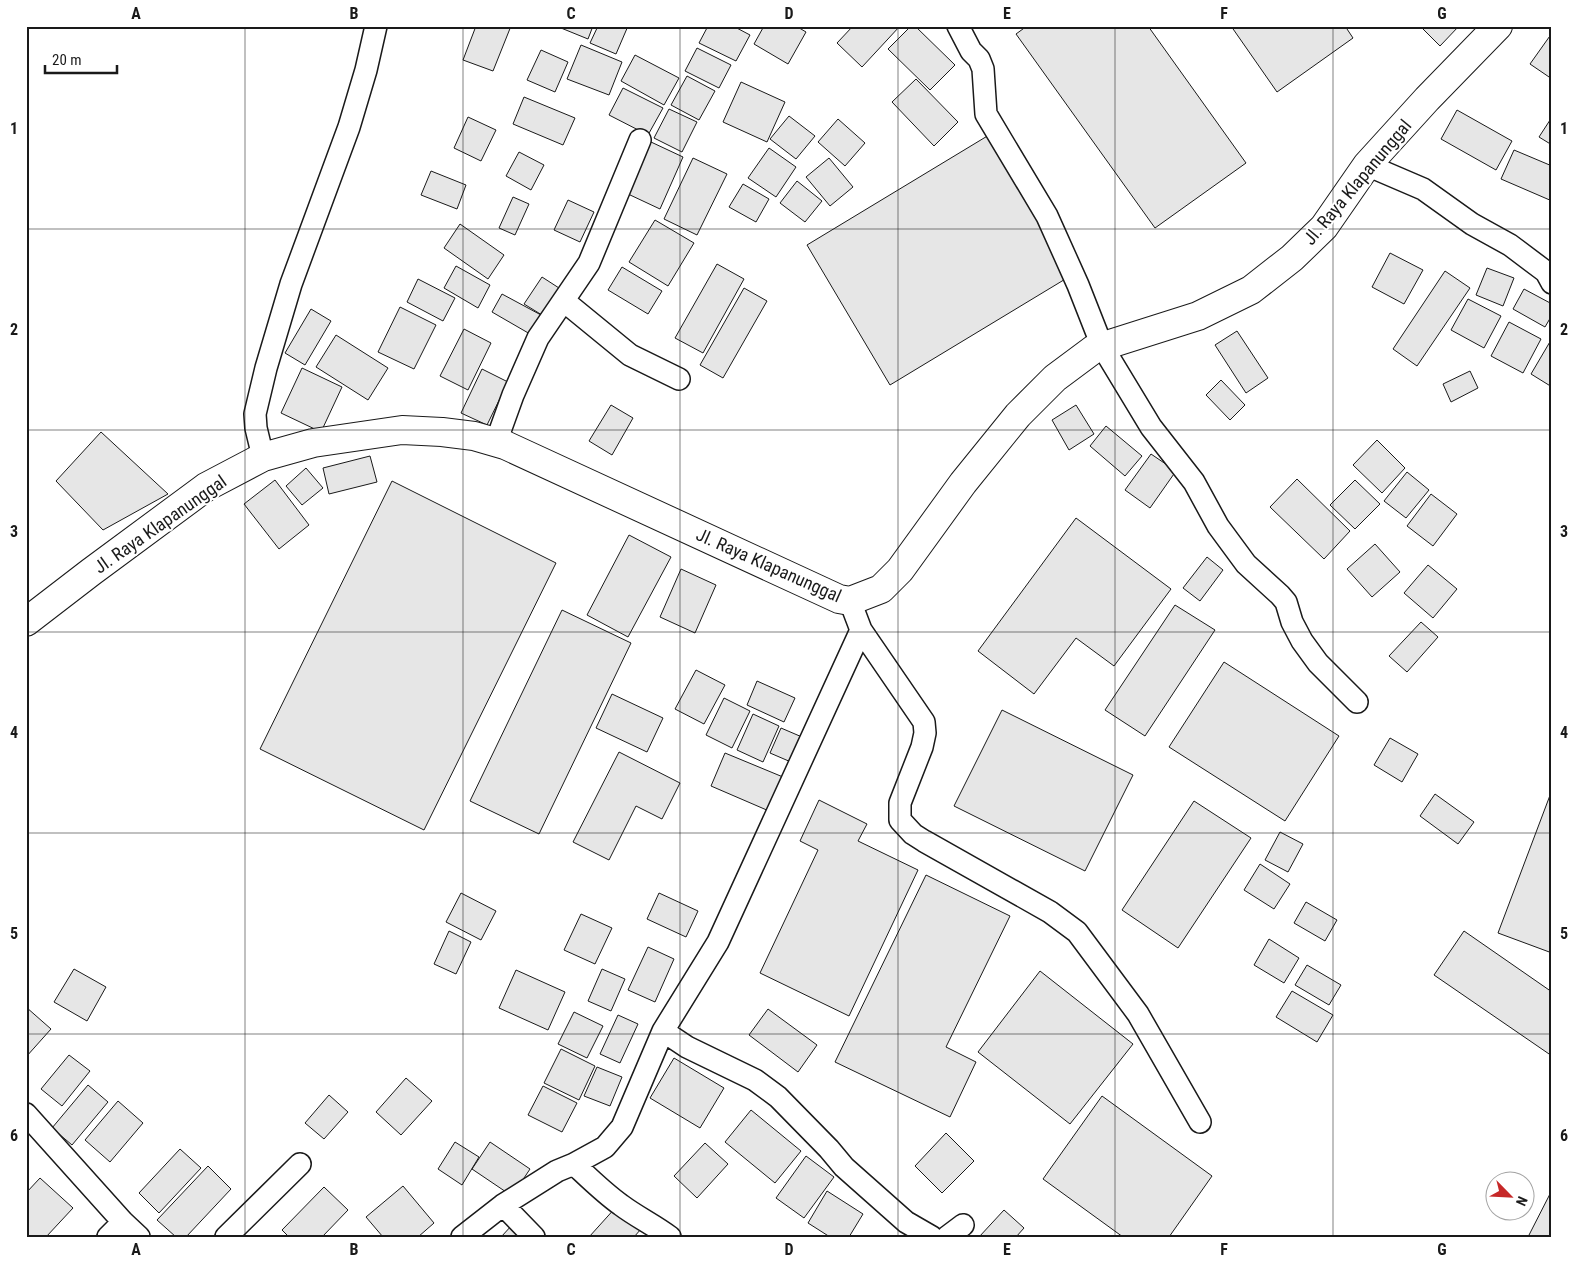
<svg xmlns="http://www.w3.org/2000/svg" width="1578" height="1263" viewBox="0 0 1578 1263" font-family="'Roboto Condensed',sans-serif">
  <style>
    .building { fill: #e6e6e6; stroke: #1a1a1a }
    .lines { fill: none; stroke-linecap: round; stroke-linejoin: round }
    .minor-casing { stroke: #1a1a1a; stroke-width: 24 }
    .tertiary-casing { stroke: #1a1a1a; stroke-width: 30 }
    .minor { stroke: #fff; stroke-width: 21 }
    .tertiary { stroke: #fff; stroke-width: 28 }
    .grid { fill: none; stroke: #1a1a1a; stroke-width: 1; stroke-opacity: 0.55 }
    .labels { text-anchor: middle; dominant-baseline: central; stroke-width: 4; stroke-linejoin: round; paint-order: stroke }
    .street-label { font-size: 18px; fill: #1a1a1a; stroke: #fff }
    .neatline { fill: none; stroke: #1a1a1a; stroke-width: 2 }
    .grid-label { font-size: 16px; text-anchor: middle; font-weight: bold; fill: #1a1a1a }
  </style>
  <rect width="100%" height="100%" fill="#fff"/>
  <path class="building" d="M 476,26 L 511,26 L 493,71 L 463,60 Z
    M 562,26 L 593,26 L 588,39 L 561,28 Z
    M 598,26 L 628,26 L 616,54 L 590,43 Z
    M 708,26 L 733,26 L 750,35 L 736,61 L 699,43 Z
    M 764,26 L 796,26 L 806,32 L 788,64 L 754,44 Z
    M 853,26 L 900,26 L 862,67 L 837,43 Z
    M 911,26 L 915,26 L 955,65 L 930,90 L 888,49 Z
    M 1027,26 L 1148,26 L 1246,163 L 1155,228 L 1016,34 Z
    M 1231,26 L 1345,26 L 1353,38 L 1277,92 Z
    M 1420,26 L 1459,26 L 1440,46 Z
    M 1552,33 L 1552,79 L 1530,64 Z
    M 581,45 L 622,62 L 609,95 L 567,79 Z
    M 697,48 L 731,65 L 719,88 L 685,71 Z
    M 541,50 L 568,62 L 555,92 L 527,80 Z
    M 635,55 L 679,78 L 664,105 L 621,81 Z
    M 687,76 L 715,91 L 699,120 L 671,105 Z
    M 916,79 L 958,122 L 934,146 L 892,102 Z
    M 741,82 L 785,102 L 767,142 L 723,122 Z
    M 623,88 L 663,108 L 648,135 L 609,115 Z
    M 524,97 L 575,118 L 563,145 L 513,124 Z
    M 669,109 L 697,122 L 682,152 L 654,138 Z
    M 1457,110 L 1512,141 L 1496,170 L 1441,139 Z
    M 789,116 L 815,136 L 796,159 L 770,139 Z
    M 468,117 L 496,130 L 481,161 L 454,148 Z
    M 1552,117 L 1552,145 L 1539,137 Z
    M 838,119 L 865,143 L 845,166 L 818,142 Z
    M 989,135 L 1072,275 L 890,385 L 807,245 Z
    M 651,142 L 683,157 L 660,209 L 628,194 Z
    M 769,148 L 796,167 L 776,197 L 748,178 Z
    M 1514,150 L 1552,166 L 1552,201 L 1501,179 Z
    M 519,152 L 544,165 L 531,190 L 506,176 Z
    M 693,158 L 727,174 L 697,235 L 664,219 Z
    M 829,158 L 853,187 L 830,206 L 806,177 Z
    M 431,171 L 466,185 L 457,209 L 421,195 Z
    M 797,181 L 822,201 L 805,222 L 780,203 Z
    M 743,184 L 769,199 L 756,222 L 729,207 Z
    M 513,197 L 529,204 L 515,235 L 499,228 Z
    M 568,200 L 594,212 L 580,242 L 554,230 Z
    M 655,220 L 694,243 L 668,286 L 629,262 Z
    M 460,224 L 504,255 L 488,279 L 444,248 Z
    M 1390,253 L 1423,270 L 1404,304 L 1372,287 Z
    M 717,264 L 744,279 L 703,353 L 675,338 Z
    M 456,266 L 490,285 L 478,308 L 444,288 Z
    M 622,267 L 662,291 L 648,314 L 608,290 Z
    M 1487,268 L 1514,278 L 1503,306 L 1476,295 Z
    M 1445,271 L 1470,288 L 1417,366 L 1393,349 Z
    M 542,277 L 559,288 L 542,315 L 524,304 Z
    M 418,279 L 455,298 L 443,321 L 407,302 Z
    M 744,288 L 767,301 L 723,378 L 700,365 Z
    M 1524,289 L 1552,304 L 1552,315 L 1545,327 L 1513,309 Z
    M 502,294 L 541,315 L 530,334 L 492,312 Z
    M 1468,299 L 1501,316 L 1484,348 L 1451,330 Z
    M 400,307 L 436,325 L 414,369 L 378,352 Z
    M 311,309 L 331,321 L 305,365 L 285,353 Z
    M 1509,322 L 1541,339 L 1523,373 L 1491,356 Z
    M 464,329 L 491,343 L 468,390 L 440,376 Z
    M 1237,331 L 1268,378 L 1246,393 L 1215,345 Z
    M 336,335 L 388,368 L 368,400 L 316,367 Z
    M 1551,340 L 1552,341 L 1552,387 L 1531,374 Z
    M 302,368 L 342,387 L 321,432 L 281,413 Z
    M 482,369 L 508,382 L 487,425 L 461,413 Z
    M 1470,371 L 1478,388 L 1451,402 L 1443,384 Z
    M 1221,380 L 1245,405 L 1230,420 L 1206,395 Z
    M 611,405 L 633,418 L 612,455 L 589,441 Z
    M 1076,405 L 1094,434 L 1069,450 L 1052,420 Z
    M 1106,426 L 1142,456 L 1125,476 L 1090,446 Z
    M 101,432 L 168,494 L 103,530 L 56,481 Z
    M 1377,440 L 1405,468 L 1382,493 L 1353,465 Z
    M 1151,454 L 1176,471 L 1150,508 L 1125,490 Z
    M 370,456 L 377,482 L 329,494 L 323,468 Z
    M 306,468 L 323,488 L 302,505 L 286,486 Z
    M 1407,472 L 1429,490 L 1406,518 L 1384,501 Z
    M 1297,479 L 1350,531 L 1324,559 L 1270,507 Z
    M 275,480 L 309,525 L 279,549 L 244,504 Z
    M 1355,480 L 1380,504 L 1355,529 L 1330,505 Z
    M 392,481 L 556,563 L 424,830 L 260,749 Z
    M 1431,494 L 1457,514 L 1433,546 L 1407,526 Z
    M 1076,518 L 1171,589 L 1114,666 L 1076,638 L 1034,694 L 978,651 Z
    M 629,535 L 671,557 L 628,637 L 587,615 Z
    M 1375,544 L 1400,572 L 1372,597 L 1347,569 Z
    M 1207,557 L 1223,570 L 1200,601 L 1183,588 Z
    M 1428,565 L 1457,589 L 1433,618 L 1404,593 Z
    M 681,569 L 716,585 L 695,633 L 660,617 Z
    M 1175,605 L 1215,630 L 1145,736 L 1105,710 Z
    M 562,610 L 631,643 L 539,834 L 470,801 Z
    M 1421,622 L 1438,637 L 1407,672 L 1389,656 Z
    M 1224,662 L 1339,736 L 1285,821 L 1169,747 Z
    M 696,670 L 725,685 L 704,724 L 675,709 Z
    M 757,681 L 795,698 L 784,722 L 747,705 Z
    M 612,694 L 663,718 L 647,752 L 596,728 Z
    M 724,698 L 750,711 L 732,748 L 706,735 Z
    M 1002,710 L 1133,775 L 1085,871 L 954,806 Z
    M 753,714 L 779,726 L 763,762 L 737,750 Z
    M 781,728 L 809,740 L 798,765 L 770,753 Z
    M 1390,738 L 1418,754 L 1402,782 L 1374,765 Z
    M 619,752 L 680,783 L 662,819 L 636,806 L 609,860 L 573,842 Z
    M 725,753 L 783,777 L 769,811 L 711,786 Z
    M 1552,790 L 1552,953 L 1498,933 Z
    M 1435,794 L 1474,822 L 1458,844 L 1420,816 Z
    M 819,800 L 867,824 L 858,841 L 918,870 L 849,1016 L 760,973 L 818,850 L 800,841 Z
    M 1194,801 L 1251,838 L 1178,948 L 1122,910 Z
    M 1280,832 L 1303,844 L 1288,872 L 1265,860 Z
    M 1260,864 L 1290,884 L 1274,909 L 1244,890 Z
    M 926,875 L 1010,916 L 946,1047 L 976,1062 L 950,1117 L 835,1062 Z
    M 461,893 L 496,911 L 481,940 L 446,922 Z
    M 659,893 L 698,911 L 686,937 L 647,919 Z
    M 1306,902 L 1337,920 L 1325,941 L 1294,923 Z
    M 581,914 L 612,928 L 595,964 L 564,950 Z
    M 449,931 L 471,942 L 456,974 L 434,964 Z
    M 1464,931 L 1552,992 L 1552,1056 L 1434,975 Z
    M 1269,939 L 1299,958 L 1284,983 L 1254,965 Z
    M 648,947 L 674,959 L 655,1002 L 628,990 Z
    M 1307,965 L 1341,985 L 1329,1005 L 1295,985 Z
    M 74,969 L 106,987 L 87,1021 L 54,1002 Z
    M 602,969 L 625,979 L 611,1011 L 588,1001 Z
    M 516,970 L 565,992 L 548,1030 L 499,1008 Z
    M 1040,971 L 1133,1044 L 1070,1124 L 978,1052 Z
    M 1292,991 L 1333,1015 L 1317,1042 L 1276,1017 Z
    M 26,1007 L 51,1029 L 26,1057 Z
    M 768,1009 L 817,1045 L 798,1072 L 749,1035 Z
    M 574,1012 L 603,1026 L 587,1058 L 558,1044 Z
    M 618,1015 L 638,1024 L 620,1063 L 600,1054 Z
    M 561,1049 L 595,1066 L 579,1100 L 544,1083 Z
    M 69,1055 L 90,1071 L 62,1106 L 41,1089 Z
    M 674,1058 L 724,1088 L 700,1128 L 650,1098 Z
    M 597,1067 L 622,1077 L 610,1106 L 584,1096 Z
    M 406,1078 L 432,1101 L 401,1135 L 376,1112 Z
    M 88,1085 L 108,1102 L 72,1145 L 52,1128 Z
    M 543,1086 L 577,1103 L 562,1132 L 528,1115 Z
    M 329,1095 L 348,1112 L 324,1139 L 305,1123 Z
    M 1102,1096 L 1212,1176 L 1169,1237 L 1123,1237 L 1043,1179 Z
    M 118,1101 L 143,1123 L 110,1162 L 85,1140 Z
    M 751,1110 L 801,1151 L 775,1183 L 725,1142 Z
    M 946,1133 L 974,1161 L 942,1193 L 915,1166 Z
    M 455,1142 L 479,1157 L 462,1185 L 438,1169 Z
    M 490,1142 L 530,1169 L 512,1196 L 472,1169 Z
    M 705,1143 L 728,1164 L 697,1198 L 674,1176 Z
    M 180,1149 L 201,1168 L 159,1213 L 139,1193 Z
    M 806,1156 L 834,1177 L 804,1218 L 776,1198 Z
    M 208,1166 L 231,1189 L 186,1237 L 176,1237 L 157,1220 Z
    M 40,1178 L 73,1208 L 46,1237 L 29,1237 L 26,1234 L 26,1193 Z
    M 403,1186 L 434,1223 L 418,1237 L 383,1237 L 366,1217 Z
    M 324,1187 L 348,1210 L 322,1237 L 289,1237 L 282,1230 Z
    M 1552,1190 L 1552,1237 L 1528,1237 Z
    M 827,1191 L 863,1214 L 849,1237 L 830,1237 L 808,1223 Z
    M 617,1206 L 641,1229 L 634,1237 L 589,1237 Z
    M 1004,1210 L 1024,1228 L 1016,1237 L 979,1237 Z
    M 513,1224 L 527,1237 L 501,1237 Z"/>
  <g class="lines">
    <defs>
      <path id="minor" d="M 958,26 L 971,51 L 979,59 L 983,69 L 986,114 L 1047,216 L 1078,285 L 1102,346 L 1151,427 L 1194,482 L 1218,526 L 1246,564 L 1280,595 L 1286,602 L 1292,622 L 1302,641 L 1318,663 L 1357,702
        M 1367,165 L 1423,189 L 1472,224 L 1510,245 L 1546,272 L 1552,283
        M 564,301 L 630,355 L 679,379
        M 496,442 L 513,395 L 538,338 L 589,263 L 640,140
        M 263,457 L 256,428 L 255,414 L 266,368 L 291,284 L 349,127 L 366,70 L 376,26
        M 861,630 L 924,722 L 925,733 L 922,747 L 900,803 L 900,820 L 913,834 L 924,841 L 1050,912 L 1077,932 L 1138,1014 L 1200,1122
        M 663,1031 L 687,1047 L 755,1080 L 778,1097 L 829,1149 L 844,1167 L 906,1222 L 932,1237
        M 26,1114 L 123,1222 L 139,1237
        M 574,1164 C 589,1178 604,1193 621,1205 C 637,1217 654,1225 670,1237
        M 503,1205 L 534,1237
        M 108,1237 L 123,1222
        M 226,1237 L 300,1164
        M 462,1237 L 503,1205 L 557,1171 L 574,1164 L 605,1147 L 622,1127 L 663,1031 L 718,942 L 861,630 L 850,601
        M 947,1237 L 963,1225"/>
      <path id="tertiary" d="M 26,622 L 91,572 L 206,487 L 263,457 L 313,443 L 402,430 L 442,432 L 474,436 L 505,445 L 839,599 L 850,601 L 881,589 L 900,570 L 963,483 L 1018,415 L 1055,378 L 1094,349 L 1198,316 L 1251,290 L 1292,258 L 1324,227 L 1367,165 L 1427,99 L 1498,26"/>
    </defs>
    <use href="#minor" class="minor-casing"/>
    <use href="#tertiary" class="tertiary-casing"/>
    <use href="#minor" class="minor"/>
    <use href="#tertiary" class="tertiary"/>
  </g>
  <path class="grid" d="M 245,26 L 245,1237M 463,26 L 463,1237M 680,26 L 680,1237M 898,26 L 898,1237M 1115,26 L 1115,1237M 1333,26 L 1333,1237M 26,229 L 1552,229M 26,430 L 1552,430M 26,632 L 1552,632M 26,833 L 1552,833M 26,1034 L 1552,1034"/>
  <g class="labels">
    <g class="street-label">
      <text transform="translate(1357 182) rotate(-50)">Jl. Raya Klapanunggal</text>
      <text transform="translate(160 524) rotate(-35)">Jl. Raya Klapanunggal</text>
      <text transform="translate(769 565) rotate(24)">Jl. Raya Klapanunggal</text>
    </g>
  </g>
  <rect width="1578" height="1263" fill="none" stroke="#ffffff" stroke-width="55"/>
  <g transform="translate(1510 1196) rotate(114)"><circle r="24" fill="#ffffff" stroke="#a3a3a3"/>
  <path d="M0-4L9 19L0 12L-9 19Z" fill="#c62828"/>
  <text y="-8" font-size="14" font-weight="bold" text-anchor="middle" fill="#1a1a1a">N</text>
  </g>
  <path d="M45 65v8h72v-8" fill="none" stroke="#1a1a1a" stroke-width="2.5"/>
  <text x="52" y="65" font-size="15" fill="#1a1a1a" stroke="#ffffff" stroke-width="4" paint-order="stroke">20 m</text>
  <rect x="28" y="28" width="1522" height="1208" class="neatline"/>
  <g class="grid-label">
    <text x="136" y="19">A</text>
    <text x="354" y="19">B</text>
    <text x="571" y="19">C</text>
    <text x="789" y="19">D</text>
    <text x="1007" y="19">E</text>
    <text x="1224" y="19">F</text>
    <text x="1442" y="19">G</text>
    <text x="14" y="134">1</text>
    <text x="1564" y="134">1</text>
    <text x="14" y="335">2</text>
    <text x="1564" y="335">2</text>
    <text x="14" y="537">3</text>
    <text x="1564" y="537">3</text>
    <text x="14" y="738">4</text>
    <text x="1564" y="738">4</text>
    <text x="14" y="939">5</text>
    <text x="1564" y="939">5</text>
    <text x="14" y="1141">6</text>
    <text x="1564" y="1141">6</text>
    <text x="136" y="1255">A</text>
    <text x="354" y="1255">B</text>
    <text x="571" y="1255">C</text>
    <text x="789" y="1255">D</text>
    <text x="1007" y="1255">E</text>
    <text x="1224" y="1255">F</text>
    <text x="1442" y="1255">G</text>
  </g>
</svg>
